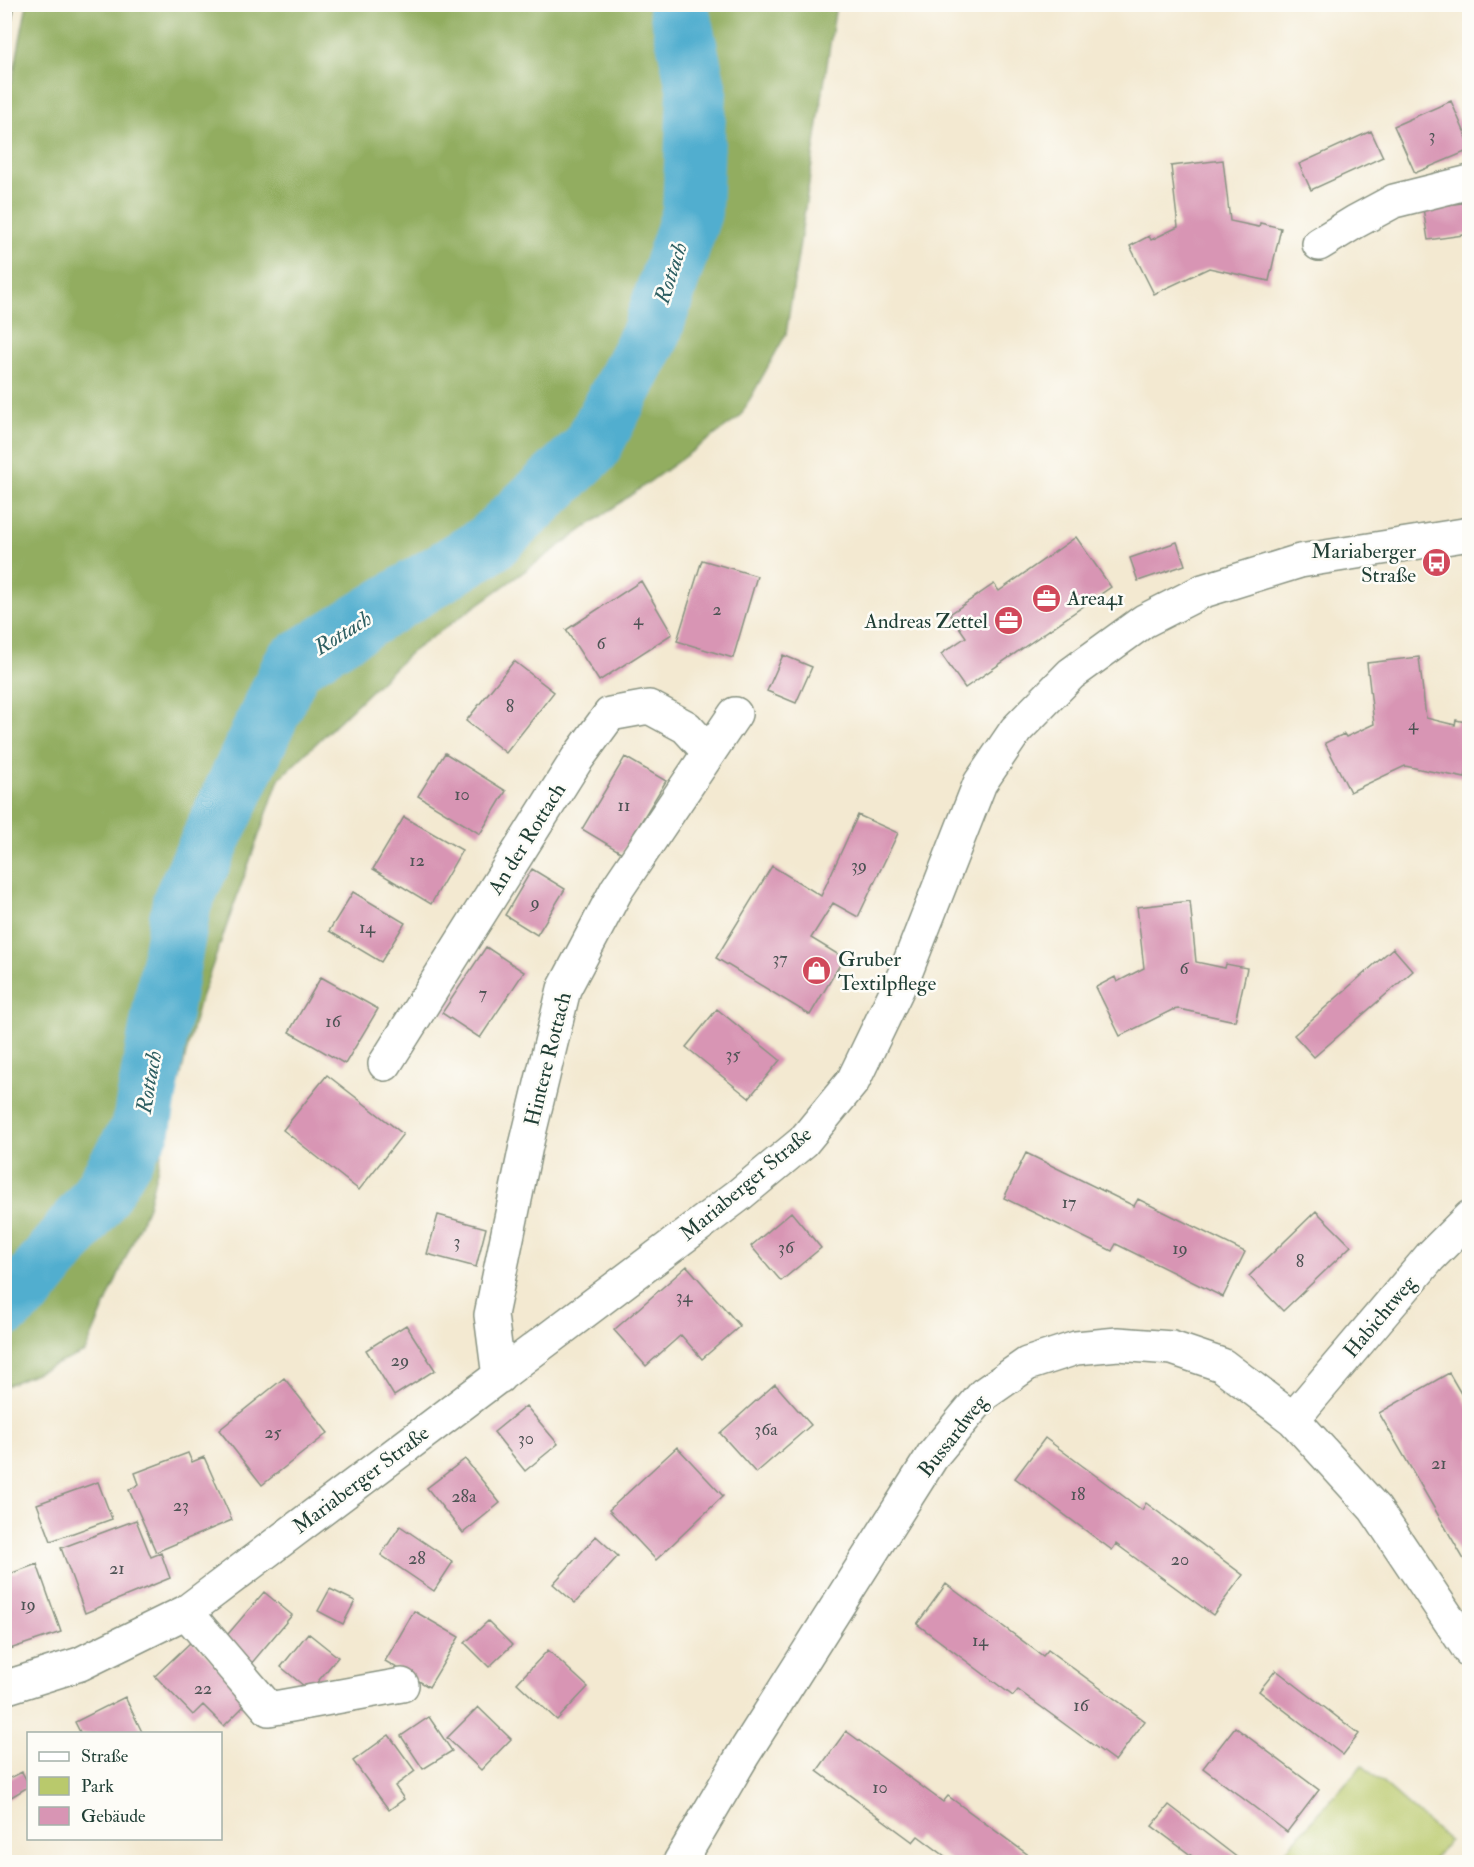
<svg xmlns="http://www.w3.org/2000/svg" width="1474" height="1867" viewBox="0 0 1474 1867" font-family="'IM FELL Double Pica',serif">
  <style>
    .green { fill: #b9c96c; stroke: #6c8350; stroke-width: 1.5 }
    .forest { fill: #92ad60; stroke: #58754a; stroke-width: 1.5 }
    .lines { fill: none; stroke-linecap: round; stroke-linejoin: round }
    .river { stroke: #51aecf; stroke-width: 60 }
    .building { fill: #d895b4 }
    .minor-casing { stroke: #899382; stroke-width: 36 }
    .minor { stroke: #fff; stroke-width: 33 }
    .labels { text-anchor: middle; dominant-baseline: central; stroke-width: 5; stroke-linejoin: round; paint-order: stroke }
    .number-label { font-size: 18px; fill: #4d5354 }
    .poi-label { font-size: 21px; fill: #1f3d34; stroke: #fdfcf7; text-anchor: end }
    .street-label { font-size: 21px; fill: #1f3d34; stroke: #fdfcf7 }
    .water-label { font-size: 22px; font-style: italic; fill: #2e5f62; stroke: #fdfcf7 }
  </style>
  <rect width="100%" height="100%" fill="#fdfcf7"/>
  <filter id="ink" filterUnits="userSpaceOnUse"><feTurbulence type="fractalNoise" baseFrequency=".0167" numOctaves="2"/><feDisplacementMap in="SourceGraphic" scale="12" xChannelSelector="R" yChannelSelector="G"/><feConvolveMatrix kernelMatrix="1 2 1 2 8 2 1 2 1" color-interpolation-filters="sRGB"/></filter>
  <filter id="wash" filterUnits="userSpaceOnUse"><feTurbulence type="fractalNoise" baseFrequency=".008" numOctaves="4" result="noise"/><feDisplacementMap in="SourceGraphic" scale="24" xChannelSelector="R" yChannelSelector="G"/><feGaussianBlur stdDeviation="1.35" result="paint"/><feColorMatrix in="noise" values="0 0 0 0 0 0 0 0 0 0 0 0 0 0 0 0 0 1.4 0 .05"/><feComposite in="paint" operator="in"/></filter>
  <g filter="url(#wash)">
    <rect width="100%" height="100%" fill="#f3e9d1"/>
    <path class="green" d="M 1362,1765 L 1449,1841 L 1431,1862 L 1275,1862 Z"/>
    <path class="forest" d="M 27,4 L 836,5 L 786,334 L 740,417 L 410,653 L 279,779 L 198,1006 L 148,1206 L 85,1352 L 5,1386 L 4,85 L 12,82 Z"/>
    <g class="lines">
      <path class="river" d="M 4,1308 L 29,1286 L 96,1202 L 141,1128 L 182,902 L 293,664 L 490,543 L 591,448 L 651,334 L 692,212 L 697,91 L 678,4"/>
    </g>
    <g id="blocks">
      <path class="building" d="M 4,4 L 14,4 L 9,34 L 4,33 Z
        M 1145,4 L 1158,4 L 1148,10 Z
        M 1451,101 L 1470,145 L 1470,150 L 1415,173 L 1394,126 Z
        M 1371,131 L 1383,157 L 1311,190 L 1299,164 Z
        M 1223,160 L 1230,221 L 1259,227 L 1260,223 L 1281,228 L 1269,281 L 1209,268 L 1154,294 L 1130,246 L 1149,236 L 1151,240 L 1178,227 L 1171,166 Z
        M 1470,202 L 1470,234 L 1428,240 L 1423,208 Z
        M 1076,537 L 1111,587 L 965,688 L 941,654 L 966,637 L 950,614 L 994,584 L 999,591 Z
        M 1177,542 L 1185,565 L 1138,581 L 1130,558 Z
        M 702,560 L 757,576 L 733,658 L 677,641 Z
        M 641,581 L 672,634 L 599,681 L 566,630 Z
        M 783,655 L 812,667 L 796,703 L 767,691 Z
        M 1419,657 L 1426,718 L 1455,725 L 1456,720 L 1470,723 L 1470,757 L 1465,778 L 1405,766 L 1350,792 L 1325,743 L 1344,734 L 1346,737 L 1374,724 L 1367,663 Z
        M 514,661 L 554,692 L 506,753 L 466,721 Z
        M 445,753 L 506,791 L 480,834 L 418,796 Z
        M 625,757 L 666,781 L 622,853 L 582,829 Z
        M 858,815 L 898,833 L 858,917 L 833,903 L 811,938 L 844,958 L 810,1015 L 716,958 L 772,866 L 821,896 Z
        M 404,817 L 462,850 L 431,904 L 373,869 Z
        M 532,869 L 565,889 L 537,935 L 505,915 Z
        M 353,892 L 405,923 L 381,962 L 329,931 Z
        M 1190,901 L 1196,962 L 1225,968 L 1226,964 L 1247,968 L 1235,1021 L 1179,1009 L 1172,1010 L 1120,1036 L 1096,987 L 1115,977 L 1117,982 L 1144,968 L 1137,907 Z
        M 486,947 L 524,972 L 480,1038 L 442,1013 Z
        M 1393,948 L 1413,971 L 1314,1057 L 1294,1035 Z
        M 321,977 L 378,1009 L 345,1064 L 289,1032 Z
        M 717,1009 L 780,1060 L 749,1098 L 686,1047 Z
        M 327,1075 L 403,1134 L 359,1190 L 283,1130 Z
        M 1026,1153 L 1134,1206 L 1138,1199 L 1245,1252 L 1223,1297 L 1116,1244 L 1112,1251 L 1004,1198 Z
        M 1316,1211 L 1351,1246 L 1283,1311 L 1249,1276 Z
        M 791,1212 L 821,1248 L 781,1281 L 751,1246 Z
        M 438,1215 L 486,1228 L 476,1267 L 427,1254 Z
        M 687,1266 L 740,1326 L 702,1359 L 681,1335 L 646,1366 L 614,1330 Z
        M 406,1325 L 435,1370 L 394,1396 L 366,1350 Z
        M 1449,1373 L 1470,1409 L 1470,1570 L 1379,1413 Z
        M 284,1378 L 328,1433 L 262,1485 L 219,1430 Z
        M 775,1384 L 811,1425 L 756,1473 L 720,1433 Z
        M 526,1406 L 558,1444 L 525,1471 L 494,1432 Z
        M 1045,1438 L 1142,1510 L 1146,1503 L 1243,1575 L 1213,1615 L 1116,1544 L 1112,1550 L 1015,1478 Z
        M 677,1447 L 723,1496 L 656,1560 L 609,1510 Z
        M 188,1453 L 192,1462 L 204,1457 L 232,1520 L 156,1552 L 129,1490 L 139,1484 L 135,1473 Z
        M 465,1459 L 500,1503 L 463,1533 L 427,1488 Z
        M 98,1482 L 112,1519 L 51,1541 L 37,1504 Z
        M 136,1520 L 151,1557 L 161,1553 L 170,1578 L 85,1613 L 61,1548 Z
        M 400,1526 L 453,1562 L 434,1591 L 381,1555 Z
        M 596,1536 L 618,1556 L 575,1603 L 553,1584 Z
        M 37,1564 L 61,1632 L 4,1651 L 4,1576 Z
        M 946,1584 L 1043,1656 L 1048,1650 L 1145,1721 L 1115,1761 L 1018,1690 L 1013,1696 L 917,1624 Z
        M 330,1589 L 355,1601 L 343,1624 L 318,1611 Z
        M 264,1592 L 292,1615 L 245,1671 L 217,1647 Z
        M 414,1611 L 459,1637 L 429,1687 L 385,1661 Z
        M 488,1621 L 512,1645 L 489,1667 L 465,1643 Z
        M 308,1633 L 338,1657 L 310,1691 L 281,1667 Z
        M 192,1641 L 250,1700 L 224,1726 L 203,1705 L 193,1715 L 155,1676 Z
        M 548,1650 L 588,1687 L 557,1720 L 517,1683 Z
        M 1276,1670 L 1359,1734 L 1343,1755 L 1259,1691 Z
        M 125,1697 L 143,1734 L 81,1734 L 75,1722 Z
        M 478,1707 L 511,1739 L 481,1770 L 447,1738 Z
        M 429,1717 L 452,1751 L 423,1769 L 401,1736 Z
        M 1235,1727 L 1319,1790 L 1287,1832 L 1203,1768 Z
        M 846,1731 L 943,1802 L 948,1796 L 1038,1862 L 953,1862 L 918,1836 L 913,1842 L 817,1771 Z
        M 389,1735 L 415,1771 L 395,1786 L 404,1799 L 389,1810 L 353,1761 Z
        M 22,1772 L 28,1783 L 28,1787 L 8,1799 L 4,1792 L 4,1781 Z
        M 1169,1805 L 1243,1862 L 1200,1862 L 1152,1826 Z"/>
    </g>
  </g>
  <g filter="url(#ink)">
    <use href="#blocks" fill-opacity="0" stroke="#899382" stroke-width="1.5"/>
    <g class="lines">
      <defs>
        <path id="minor" d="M 1319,244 L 1355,222 L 1394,201 L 1470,182
          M 385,1064 L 577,759 L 610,714 L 649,707 L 686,727 L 709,752
          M 499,1377 L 491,1315 L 526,1146 L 564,989 L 617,889 L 735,714
          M 1293,1419 L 1430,1257 L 1470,1217
          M 186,1612 L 269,1709 L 402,1685
          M 4,1688 L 80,1664 L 186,1612 L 739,1195 L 803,1142 L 853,1081 L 907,969 L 980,783 L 1016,730 L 1071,674 L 1144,621 L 1203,591 L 1300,561 L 1470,534
          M 680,1862 L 743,1755 L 933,1455 L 984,1394 L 1027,1364 L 1076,1348 L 1118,1344 L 1172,1348 L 1222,1365 L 1293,1419 L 1375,1509 L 1470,1651"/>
      </defs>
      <use href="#minor" class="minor-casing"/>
      <use href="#minor" class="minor"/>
    </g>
  </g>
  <defs>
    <symbol id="bus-disc" viewBox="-11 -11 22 22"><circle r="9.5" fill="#d1495b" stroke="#fdfcf7"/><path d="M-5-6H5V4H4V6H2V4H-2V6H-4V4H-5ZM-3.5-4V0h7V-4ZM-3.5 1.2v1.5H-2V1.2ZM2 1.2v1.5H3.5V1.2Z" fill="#fff"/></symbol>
    <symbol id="office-disc" viewBox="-11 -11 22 22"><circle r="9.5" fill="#d1495b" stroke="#fdfcf7"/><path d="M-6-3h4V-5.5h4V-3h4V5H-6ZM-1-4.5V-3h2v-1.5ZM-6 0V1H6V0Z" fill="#fff"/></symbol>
    <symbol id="shop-disc" viewBox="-11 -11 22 22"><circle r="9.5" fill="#d1495b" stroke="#fdfcf7"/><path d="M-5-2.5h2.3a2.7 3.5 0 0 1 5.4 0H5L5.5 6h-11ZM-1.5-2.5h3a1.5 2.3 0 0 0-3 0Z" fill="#fff"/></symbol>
  </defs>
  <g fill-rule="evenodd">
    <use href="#bus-disc" x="1420" y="546" width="33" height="33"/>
    <use href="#office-disc" x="1030" y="582" width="33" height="33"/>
    <use href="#office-disc" x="992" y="604" width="33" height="33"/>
    <use href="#shop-disc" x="800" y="954" width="33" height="33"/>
  </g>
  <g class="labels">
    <g class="number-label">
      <text x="1432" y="135">3</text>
      <text x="717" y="609">2</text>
      <text x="638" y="619">4</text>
      <text x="601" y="643">6</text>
      <text x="510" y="706">8</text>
      <text x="1413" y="724">4</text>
      <text x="462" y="794">10</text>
      <text x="624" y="805">11</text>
      <text x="417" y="860">12</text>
      <text x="859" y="865">39</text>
      <text x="535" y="902">9</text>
      <text x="367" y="927">14</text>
      <text x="780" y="958">37</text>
      <text x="1184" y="968">6</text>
      <text x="483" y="993">7</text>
      <text x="333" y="1021">16</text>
      <text x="733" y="1054">35</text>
      <text x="1069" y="1202">17</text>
      <text x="457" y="1241">3</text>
      <text x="786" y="1247">36</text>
      <text x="1180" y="1248">19</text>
      <text x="1300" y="1261">8</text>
      <text x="684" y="1296">34</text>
      <text x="400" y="1360">29</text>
      <text x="766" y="1429">36a</text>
      <text x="273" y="1432">25</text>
      <text x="526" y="1438">30</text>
      <text x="1439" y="1463">21</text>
      <text x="1078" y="1494">18</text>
      <text x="464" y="1496">28a</text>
      <text x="181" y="1505">23</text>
      <text x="417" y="1558">28</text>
      <text x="1180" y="1559">20</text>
      <text x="117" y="1568">21</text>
      <text x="28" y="1604">19</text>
      <text x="980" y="1640">14</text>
      <text x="203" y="1688">22</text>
      <text x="1081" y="1705">16</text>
      <text x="880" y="1787">10</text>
    </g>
    <g class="poi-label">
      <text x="1416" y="551">Mariaberger<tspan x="1416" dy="24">Straße</tspan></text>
      <text x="1067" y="598" text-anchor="start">Area41</text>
      <text x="988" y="621">Andreas Zettel</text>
      <text x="838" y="959" text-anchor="start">Gruber<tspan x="838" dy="24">Textilpflege</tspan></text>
    </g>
    <g class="street-label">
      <text transform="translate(527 839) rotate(-58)">An der Rottach</text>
      <text transform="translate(548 1059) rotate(-76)">Hintere Rottach</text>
      <text transform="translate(746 1184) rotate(-40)">Mariaberger Straße</text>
      <text transform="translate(1380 1317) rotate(-50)">Habichtweg</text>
      <text transform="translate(953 1436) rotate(-52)">Bussardweg</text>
      <text transform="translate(361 1480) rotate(-37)">Mariaberger Straße</text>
    </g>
    <g class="water-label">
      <text transform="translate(671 273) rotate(-72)">Rottach</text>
      <text transform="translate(343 633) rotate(-32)">Rottach</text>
      <text transform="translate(149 1082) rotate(-80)">Rottach</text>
    </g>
  </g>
  <rect width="1474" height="1867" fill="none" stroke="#fdfcf7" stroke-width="24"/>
  <rect x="27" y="1732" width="195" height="108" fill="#fdfcf7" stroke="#a4b0a9" stroke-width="1.5"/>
  <rect x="39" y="1752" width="30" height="9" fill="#ffffff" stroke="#a4b0a9" stroke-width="1.5"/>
  <text x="81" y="1762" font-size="18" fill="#1f3d34">Straße</text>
  <rect x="39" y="1777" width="30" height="18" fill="#b9c96c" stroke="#a4b0a9" stroke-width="1.5"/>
  <text x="81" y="1792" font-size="18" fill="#1f3d34">Park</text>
  <rect x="39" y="1807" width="30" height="18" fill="#d895b4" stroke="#a4b0a9" stroke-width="1.5"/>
  <text x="81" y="1822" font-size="18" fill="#1f3d34">Gebäude</text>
</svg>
